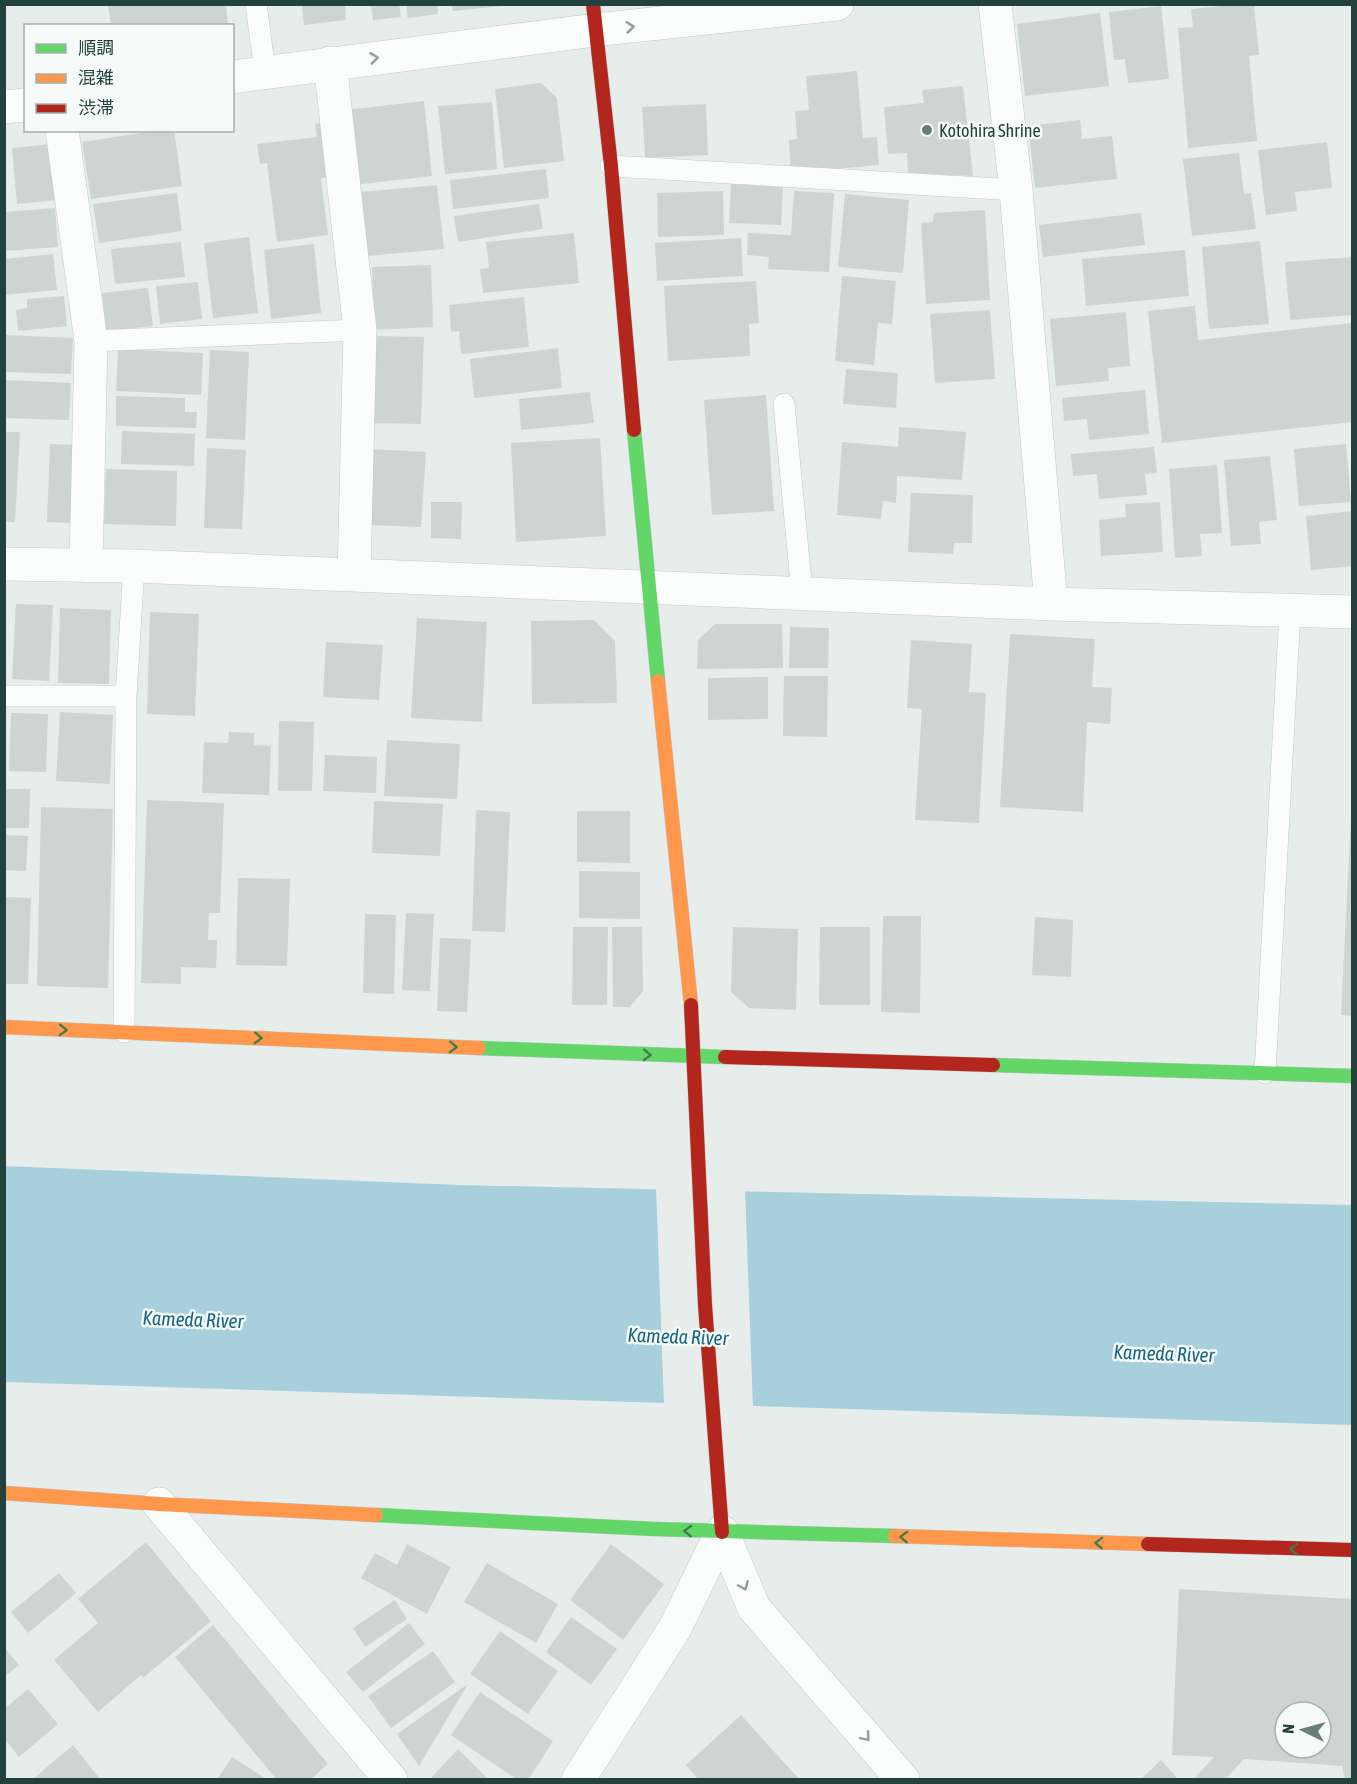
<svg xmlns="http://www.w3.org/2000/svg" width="1357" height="1784" viewBox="0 0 1357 1784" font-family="'Asap Condensed','Noto Sans JP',sans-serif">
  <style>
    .water { fill: #a7cfdc }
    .pier { fill: #e7edeb }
    .building { fill: #ced4d2; fill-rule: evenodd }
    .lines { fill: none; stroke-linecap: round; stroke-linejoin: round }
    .lane-casing { stroke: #c4cac8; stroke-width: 22 }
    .street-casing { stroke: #c4cac8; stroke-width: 34 }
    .fast-casing { stroke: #c3cac8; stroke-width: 15 }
    .slow-casing { stroke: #c3cac8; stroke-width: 15 }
    .jam-casing { stroke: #c3cac8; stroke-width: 15 }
    .lane { stroke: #fbfcfc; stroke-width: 21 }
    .street { stroke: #fbfcfc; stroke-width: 33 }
    .fast { stroke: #63d668; stroke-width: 14 }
    .slow { stroke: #ff974d; stroke-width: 14 }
    .jam { stroke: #b3261e; stroke-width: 14 }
    .oneway { stroke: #8f9f9c }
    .oneway2 { stroke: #3d7d4e }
    .poi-dot { fill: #687e7a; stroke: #f6fbf9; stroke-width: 2 }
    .labels { text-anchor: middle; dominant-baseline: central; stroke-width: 5; stroke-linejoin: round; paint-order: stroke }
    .poi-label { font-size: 18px; fill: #23423d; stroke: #f6fbf9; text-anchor: start }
    .water-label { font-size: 20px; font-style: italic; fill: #186582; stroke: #f6fbf9 }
  </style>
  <rect width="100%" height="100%" fill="#e7edeb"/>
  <path class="water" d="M 5,1166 L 458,1185 L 1352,1205 L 1352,1425 L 5,1382 Z"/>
  <path class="pier" d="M 656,1186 L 745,1188 L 753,1409 L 664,1406 Z"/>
  <path class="building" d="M 108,4 L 226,4 L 228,26 L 111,26 Z
    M 371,4 L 399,4 L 401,17 L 373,20 Z
    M 406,4 L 437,4 L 438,14 L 408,18 Z
    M 452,4 L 502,4 L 502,6 L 453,11 Z
    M 1243,4 L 1254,4 L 1259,55 L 1249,56 L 1257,141 L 1188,148 L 1178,28 L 1193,27 L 1191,9 Z
    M 302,5 L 345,5 L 346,20 L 304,25 Z
    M 1161,6 L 1169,79 L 1128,83 L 1125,59 L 1114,60 L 1109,12 Z
    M 1100,13 L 1109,86 L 1025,96 L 1017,24 Z
    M 857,71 L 863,138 L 877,137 L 879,165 L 791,173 L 789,140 L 797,139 L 795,111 L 809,110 L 806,76 Z
    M 541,83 L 557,98 L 564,161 L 504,168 L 495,89 Z
    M 963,86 L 973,176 L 908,173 L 907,153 L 888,154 L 884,107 L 924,103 L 922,90 Z
    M 424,101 L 432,176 L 354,185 L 346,110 Z
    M 492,102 L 497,169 L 445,174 L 438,106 Z
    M 706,104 L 708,155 L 645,158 L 642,107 Z
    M 1080,120 L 1082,139 L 1112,136 L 1117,179 L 1035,188 L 1028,126 Z
    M 326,122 L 333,177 L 321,178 L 328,235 L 277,242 L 267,163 L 260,164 L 257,144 L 317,137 L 315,124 Z
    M 162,130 L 174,130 L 182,186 L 91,199 L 82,142 Z
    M 1327,142 L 1332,188 L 1295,192 L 1297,211 L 1266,215 L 1258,150 Z
    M 52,144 L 57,200 L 17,204 L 12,148 Z
    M 1239,153 L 1244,194 L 1251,193 L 1256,229 L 1192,236 L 1183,159 Z
    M 546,169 L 549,198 L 453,209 L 450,180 Z
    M 731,184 L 783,187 L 781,225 L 729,223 Z
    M 437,185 L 444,249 L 367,256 L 361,192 Z
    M 723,191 L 724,235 L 658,237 L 657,193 Z
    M 794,191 L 834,193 L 829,272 L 768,269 L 769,257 L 747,255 L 748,233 L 791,235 Z
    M 177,193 L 182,231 L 99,243 L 93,204 Z
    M 845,194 L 909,200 L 903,273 L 838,267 Z
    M 539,204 L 543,229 L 458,242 L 454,216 Z
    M 55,208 L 58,247 L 5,251 L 5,212 Z
    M 985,210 L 990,300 L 926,304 L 921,223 L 933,222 L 934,213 Z
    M 1141,213 L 1145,245 L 1043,257 L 1039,225 Z
    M 574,233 L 579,283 L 483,293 L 480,269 L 489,268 L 486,242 Z
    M 249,237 L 258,313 L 213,318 L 204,243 Z
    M 741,238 L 743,276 L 657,281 L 655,243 Z
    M 1260,241 L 1269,324 L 1209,329 L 1202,247 Z
    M 181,242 L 185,277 L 115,284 L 111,249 Z
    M 314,244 L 321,313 L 271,319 L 264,250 Z
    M 1185,250 L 1189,296 L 1086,306 L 1082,259 Z
    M 53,254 L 57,290 L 4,295 L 4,259 Z
    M 1352,257 L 1352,315 L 1290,320 L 1285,262 Z
    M 431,265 L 433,327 L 374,330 L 372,267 Z
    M 842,276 L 896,281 L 892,324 L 878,323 L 874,365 L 835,361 Z
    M 756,281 L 759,323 L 749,324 L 750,356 L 668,361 L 664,286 Z
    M 198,282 L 202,319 L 160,324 L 156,286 Z
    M 148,288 L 153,326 L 106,331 L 102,293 Z
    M 64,296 L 67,326 L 18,331 L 16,310 L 27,308 L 27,299 Z
    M 524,297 L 529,347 L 461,354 L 459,331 L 451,332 L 449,305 Z
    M 1195,306 L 1198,340 L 1352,323 L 1352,422 L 1162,443 L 1148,311 Z
    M 990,310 L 995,379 L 935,383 L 930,314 Z
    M 1126,312 L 1130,366 L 1108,368 L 1109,381 L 1056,386 L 1050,319 Z
    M 4,335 L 73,338 L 71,374 L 4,372 Z
    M 375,336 L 424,337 L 421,424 L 372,423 Z
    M 558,348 L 562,388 L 474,398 L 470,359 Z
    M 118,349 L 203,353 L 201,395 L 116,391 Z
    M 210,350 L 249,352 L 245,440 L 206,438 Z
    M 846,369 L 898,373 L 896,408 L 843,404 Z
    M 4,380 L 71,383 L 69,420 L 4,418 Z
    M 1145,390 L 1149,434 L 1089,440 L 1087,419 L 1064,421 L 1062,398 Z
    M 590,392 L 594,423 L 521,430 L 519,399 Z
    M 766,395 L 774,511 L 712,515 L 704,400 Z
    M 116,396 L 185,398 L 185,412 L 197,412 L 196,428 L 116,426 Z
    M 899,427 L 966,432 L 962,480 L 897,476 L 896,503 L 883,501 L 881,519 L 837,515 L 842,442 L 898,447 Z
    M 122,431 L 195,434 L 194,466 L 121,464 Z
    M 4,432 L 20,432 L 15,522 L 4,522 Z
    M 600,438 L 606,536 L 516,542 L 511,443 Z
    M 50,444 L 77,445 L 74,523 L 47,522 Z
    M 1346,444 L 1351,502 L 1299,506 L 1294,449 Z
    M 1154,447 L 1157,473 L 1145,474 L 1147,495 L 1099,499 L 1097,474 L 1073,476 L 1071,454 Z
    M 207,448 L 246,450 L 242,529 L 204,528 Z
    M 372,449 L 426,452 L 421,527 L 368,525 Z
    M 1270,456 L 1277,520 L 1259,522 L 1261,544 L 1231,546 L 1224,460 Z
    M 1217,465 L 1222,533 L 1200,534 L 1202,556 L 1175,558 L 1169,469 Z
    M 106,469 L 177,471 L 176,526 L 104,524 Z
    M 911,493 L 973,495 L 972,543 L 954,543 L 953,554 L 908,552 Z
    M 431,502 L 462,502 L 461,539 L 431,538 Z
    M 1160,502 L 1163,552 L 1101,556 L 1099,520 L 1126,517 L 1125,504 Z
    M 1352,511 L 1352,566 L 1311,570 L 1306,516 Z
    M 16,604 L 53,605 L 49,681 L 12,679 Z
    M 60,608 L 111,610 L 109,684 L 58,683 Z
    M 150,612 L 199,614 L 195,716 L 147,714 Z
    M 417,618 L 487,622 L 482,722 L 411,718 Z
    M 594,620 L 615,641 L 617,703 L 532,704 L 531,621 Z
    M 715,624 L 782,624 L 783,668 L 697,669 L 698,640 Z
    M 790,627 L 829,628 L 828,668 L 789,668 Z
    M 1010,634 L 1095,639 L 1092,687 L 1112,688 L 1110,724 L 1087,722 L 1083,812 L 1000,807 Z
    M 911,640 L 972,644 L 969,692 L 986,693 L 979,823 L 915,820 L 922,709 L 907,708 Z
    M 326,642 L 383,645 L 379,700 L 323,697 Z
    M 784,676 L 828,676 L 827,737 L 783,736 Z
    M 768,677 L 768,719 L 708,720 L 708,678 Z
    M 60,712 L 113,715 L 110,784 L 56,781 Z
    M 11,713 L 48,714 L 46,772 L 9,771 Z
    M 279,721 L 314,722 L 312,791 L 278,791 Z
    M 229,732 L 254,733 L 254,745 L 271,746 L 269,795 L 202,793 L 204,742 L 228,743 Z
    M 387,740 L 460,744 L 457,799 L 384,796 Z
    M 325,755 L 377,757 L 376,793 L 323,791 Z
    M 5,789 L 30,789 L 29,828 L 5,828 Z
    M 147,800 L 224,803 L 220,913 L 209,913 L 208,940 L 217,940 L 216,968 L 181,967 L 181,984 L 141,983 Z
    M 374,801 L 443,804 L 440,856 L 372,853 Z
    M 41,807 L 113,809 L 108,988 L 37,986 Z
    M 476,810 L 510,812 L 505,932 L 472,931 Z
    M 577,811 L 630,811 L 630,863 L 577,862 Z
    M 1351,817 L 1352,817 L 1352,1016 L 1341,1015 Z
    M 4,835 L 28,836 L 26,871 L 4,870 Z
    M 579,871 L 640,872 L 640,919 L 579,918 Z
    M 238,878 L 290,879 L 287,966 L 236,965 Z
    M 4,897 L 31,898 L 28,984 L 4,984 Z
    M 406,913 L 434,914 L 430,991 L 402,990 Z
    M 365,914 L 396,915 L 394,994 L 363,993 Z
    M 883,916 L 921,916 L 920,1013 L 881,1012 Z
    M 1035,917 L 1073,920 L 1071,977 L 1032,975 Z
    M 573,927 L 608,927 L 607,1005 L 572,1005 Z
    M 612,927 L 642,927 L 643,991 L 630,1007 L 613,1007 Z
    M 733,927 L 798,929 L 796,1010 L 749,1008 L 731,992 Z
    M 820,927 L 870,927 L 870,1005 L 819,1005 Z
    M 440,938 L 471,939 L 467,1012 L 437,1011 Z
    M 146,1542 L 211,1621 L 143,1678 L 141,1675 L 98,1712 L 54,1660 L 98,1623 L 78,1599 Z
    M 407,1544 L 451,1567 L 427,1614 L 361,1578 L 375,1553 L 397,1565 Z
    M 611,1544 L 664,1584 L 623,1640 L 570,1600 Z
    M 487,1563 L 558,1604 L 536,1643 L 464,1602 Z
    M 59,1573 L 76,1593 L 28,1633 L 11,1612 Z
    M 1179,1589 L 1352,1599 L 1352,1780 L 1345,1780 L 1342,1766 L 1244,1759 L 1225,1780 L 1193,1780 L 1214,1757 L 1172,1755 ZM 1285,1712 L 1321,1712 L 1321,1748 L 1285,1748 Z
    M 395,1600 L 407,1619 L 365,1647 L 353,1628 Z
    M 571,1617 L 617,1649 L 591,1685 L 546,1652 Z
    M 409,1623 L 425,1644 L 363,1692 L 346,1672 Z
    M 213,1625 L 328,1764 L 310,1780 L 277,1780 L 175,1657 Z
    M 500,1631 L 558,1671 L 528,1714 L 470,1674 Z
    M 4,1647 L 19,1665 L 4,1677 Z
    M 433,1651 L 455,1682 L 391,1728 L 368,1696 Z
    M 468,1684 L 419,1766 L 397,1734 Z
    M 28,1689 L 58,1724 L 19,1757 L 4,1738 L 4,1709 Z
    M 480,1692 L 553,1741 L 528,1780 L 518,1780 L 451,1735 Z
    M 741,1715 L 800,1780 L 699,1780 L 686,1765 Z
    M 73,1745 L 101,1780 L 32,1780 Z
    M 458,1749 L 489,1780 L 429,1780 Z
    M 232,1757 L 268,1780 L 217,1780 Z
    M 1161,1760 L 1179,1780 L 1140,1780 Z"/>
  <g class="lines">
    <defs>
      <path id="lane" d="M 256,4 L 265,72
        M 611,166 L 1016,190
        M 91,341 L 360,330
        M 784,404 L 802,593
        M 4,696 L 126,696 L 134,566
        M 124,1032 L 126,696
        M 1265,1073 L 1290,611"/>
      <path id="street" d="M 995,4 L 1016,190 L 1051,604
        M 330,63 L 360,330 L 354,575
        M 232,77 L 595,30 L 837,4
        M 4,107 L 26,105
        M 62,130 L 91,341 L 86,566
        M 4,564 L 134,566 L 1051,604 L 1352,612
        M 159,1504 L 391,1780
        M 722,1532 L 754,1608 L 903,1780
        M 578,1780 L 675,1628 L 722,1532"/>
      <path id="fast" d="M 634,430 L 658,681
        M 479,1048 L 725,1057
        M 993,1065 L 1352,1076
        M 376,1515 L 654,1529 L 895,1536"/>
      <path id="slow" d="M 658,681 L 691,1005
        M 4,1027 L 479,1048
        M 4,1493 L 159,1504 L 376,1515
        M 895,1536 L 1148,1544"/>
      <path id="jam" d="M 593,4 L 611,166 L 634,430
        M 691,1005 L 705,1305 L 722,1532
        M 725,1057 L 993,1065
        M 1148,1544 L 1352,1550"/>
    </defs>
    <use href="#lane" class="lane-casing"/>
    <use href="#street" class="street-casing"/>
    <use href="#fast" class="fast-casing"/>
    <use href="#slow" class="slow-casing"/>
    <use href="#jam" class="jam-casing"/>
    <use href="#lane" class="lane"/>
    <use href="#street" class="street"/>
    <use href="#fast" class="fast"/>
    <use href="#slow" class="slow"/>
    <use href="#jam" class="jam"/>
  </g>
  <defs><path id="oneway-chevron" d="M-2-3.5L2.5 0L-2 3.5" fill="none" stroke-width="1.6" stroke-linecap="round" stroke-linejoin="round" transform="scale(1.5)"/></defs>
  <g class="oneway">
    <use href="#oneway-chevron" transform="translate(630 27) rotate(-6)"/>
    <use href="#oneway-chevron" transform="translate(374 58) rotate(-7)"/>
    <use href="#oneway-chevron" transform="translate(744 1586) rotate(67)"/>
    <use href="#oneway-chevron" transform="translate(866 1737) rotate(49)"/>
  </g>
  <g class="oneway2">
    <use href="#oneway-chevron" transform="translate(63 1030) rotate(2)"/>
    <use href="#oneway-chevron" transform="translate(258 1038) rotate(2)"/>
    <use href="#oneway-chevron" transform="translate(453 1047) rotate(2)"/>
    <use href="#oneway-chevron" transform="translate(647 1055) rotate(2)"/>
    <use href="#oneway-chevron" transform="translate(688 1531) rotate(-178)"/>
    <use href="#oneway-chevron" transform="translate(904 1537) rotate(-178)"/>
    <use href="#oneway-chevron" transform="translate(1099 1543) rotate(-178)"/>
    <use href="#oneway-chevron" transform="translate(1294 1549) rotate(-178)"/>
  </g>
  <circle class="poi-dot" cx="927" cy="130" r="6"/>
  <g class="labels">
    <g class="poi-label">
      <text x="939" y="130">Kotohira Shrine</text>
    </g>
    <g class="water-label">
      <text transform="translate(193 1319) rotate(2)">Kameda River</text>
      <text transform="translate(678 1336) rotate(2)">Kameda River</text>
      <text transform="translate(1164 1353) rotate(2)">Kameda River</text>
    </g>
  </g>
  <rect width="1357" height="1784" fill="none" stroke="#23423d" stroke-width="12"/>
  <rect x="24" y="24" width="210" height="108" fill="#f6fbf9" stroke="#a2b1ae" stroke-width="1.5"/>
  <rect x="36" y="44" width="30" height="9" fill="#63d668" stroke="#a2b1ae" stroke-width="1.5"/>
  <text x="78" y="54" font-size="18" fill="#23423d">順調</text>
  <rect x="36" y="74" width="30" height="9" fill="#ff974d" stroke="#a2b1ae" stroke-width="1.5"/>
  <text x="78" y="84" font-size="18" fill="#23423d">混雑</text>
  <rect x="36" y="104" width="30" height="9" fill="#b3261e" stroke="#a2b1ae" stroke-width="1.5"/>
  <text x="78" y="114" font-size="18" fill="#23423d">渋滞</text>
  <g transform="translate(1303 1730) rotate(275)"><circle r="28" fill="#f6fbf9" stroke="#a2b1ae" stroke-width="1.5"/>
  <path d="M0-4.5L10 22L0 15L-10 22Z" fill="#687e7a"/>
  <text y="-9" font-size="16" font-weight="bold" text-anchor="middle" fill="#23423d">N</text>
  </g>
</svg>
